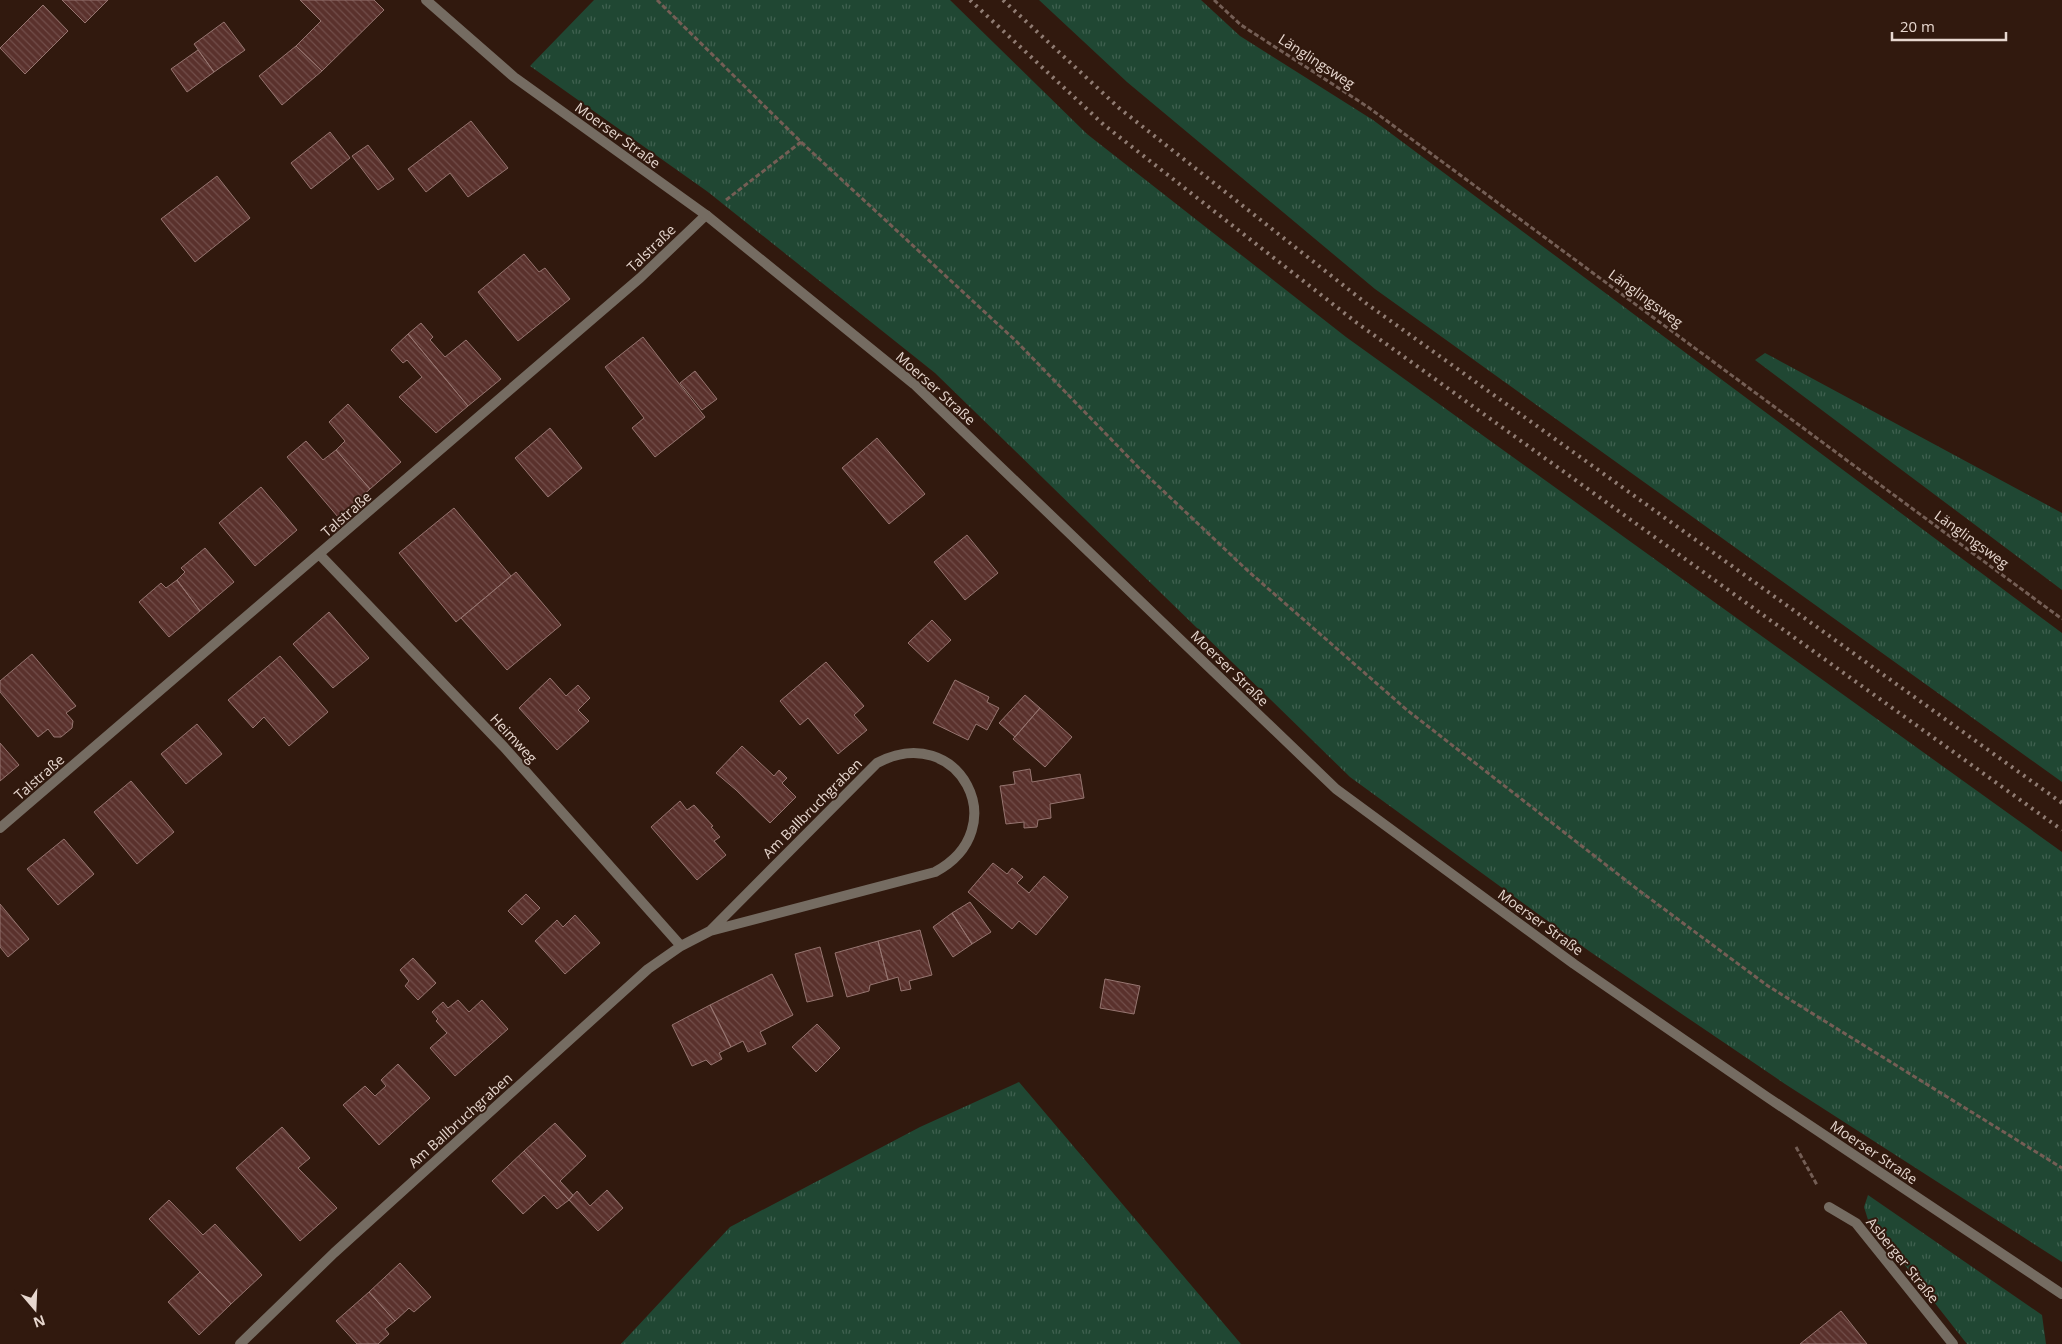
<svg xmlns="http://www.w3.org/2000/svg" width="2062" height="1344" viewBox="0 0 2062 1344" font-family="'Open Sans',sans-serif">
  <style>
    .grass { fill: url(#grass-tufts) }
    .building { fill: url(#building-back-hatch); stroke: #967570 }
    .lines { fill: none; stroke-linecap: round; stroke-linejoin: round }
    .path { stroke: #745e55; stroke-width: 3; stroke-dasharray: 5 2.5; stroke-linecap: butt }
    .minor { stroke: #756c62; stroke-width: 10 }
    .tertiary { stroke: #756c62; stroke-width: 10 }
    .rail { stroke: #907c73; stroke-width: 4; stroke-dasharray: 2.5 5; stroke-linecap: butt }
    .labels { text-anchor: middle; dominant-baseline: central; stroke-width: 4; stroke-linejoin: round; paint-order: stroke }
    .street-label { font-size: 14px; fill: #e7d7cf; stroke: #31190e }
  </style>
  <defs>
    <pattern id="grass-tufts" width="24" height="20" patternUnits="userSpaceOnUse" patternTransform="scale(1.25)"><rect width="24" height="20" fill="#204733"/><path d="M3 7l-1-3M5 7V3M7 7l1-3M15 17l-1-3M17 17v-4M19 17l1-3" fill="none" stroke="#406150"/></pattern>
    <pattern id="building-back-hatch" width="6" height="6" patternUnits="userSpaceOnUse" patternTransform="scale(1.25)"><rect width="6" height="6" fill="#5a312c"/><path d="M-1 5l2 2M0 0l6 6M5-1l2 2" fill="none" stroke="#724e4a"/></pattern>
  </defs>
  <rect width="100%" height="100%" fill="#31190e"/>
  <path class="grass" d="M 594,0 L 950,0 L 1087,134 L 1346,337 L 2062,852 L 2062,1262 L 1785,1084 L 1589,951 L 1350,777 L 935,373 L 708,192 L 530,66 Z
    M 1039,0 L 1201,0 L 1240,36 L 1373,120 L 2062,633 L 2062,782 L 1375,289 L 1127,82 Z
    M 1765,353 L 2062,513 L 2062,590 L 1755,360 Z
    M 1019,1082 L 1241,1344 L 621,1344 L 730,1227 L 920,1127 Z
    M 1868,1195 L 2042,1315 L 2046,1344 L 1967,1344 L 1886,1241 L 1869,1223 L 1864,1207 Z"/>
  <path class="building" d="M 62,0 L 108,0 L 85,23 Z
    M 300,0 L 374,0 L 384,10 L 322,71 L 296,46 L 321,21 Z
    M 43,5 L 68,31 L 25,74 L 0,48 Z
    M 224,22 L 245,50 L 214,72 L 194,44 Z
    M 296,46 L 322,71 L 282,105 L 259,76 Z
    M 198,50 L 214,72 L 187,92 L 171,69 Z
    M 471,121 L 508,168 L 468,197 L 450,173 L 426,192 L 408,169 Z
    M 330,132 L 350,158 L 311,189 L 291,163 Z
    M 368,145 L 394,179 L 378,190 L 352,156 Z
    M 217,176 L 250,218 L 195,262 L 161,219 Z
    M 524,254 L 539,272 L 545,268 L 570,299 L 518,341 L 478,292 Z
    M 421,323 L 433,337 L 430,340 L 445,357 L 466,340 L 501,379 L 468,406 L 408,334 Z
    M 408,334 L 468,406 L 436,433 L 399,397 L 422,377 L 407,360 L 403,363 L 391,350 Z
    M 643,337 L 705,417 L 655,457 L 632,428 L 644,418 L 605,367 Z
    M 695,371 L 717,399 L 702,410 L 680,383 Z
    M 348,404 L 401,462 L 370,489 L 336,450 L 345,441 L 329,422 Z
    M 550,428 L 582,468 L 548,497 L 515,458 Z
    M 877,438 L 925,494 L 889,524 L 842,468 Z
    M 306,441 L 323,460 L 336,450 L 370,489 L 338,517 L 287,457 Z
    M 261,487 L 297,530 L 255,566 L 219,523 Z
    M 454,508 L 511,576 L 456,622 L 399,553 Z
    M 967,535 L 998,573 L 965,600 L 934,562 Z
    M 205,548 L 234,582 L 200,611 L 177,580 L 185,572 L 181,568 Z
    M 516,572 L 561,625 L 507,670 L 461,618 Z
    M 177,580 L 200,611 L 169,637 L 139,602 L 161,583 L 166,588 Z
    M 329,612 L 369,658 L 333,688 L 293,644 Z
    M 932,620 L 951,640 L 928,662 L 908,643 Z
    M 32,654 L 76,706 L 66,713 L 73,721 L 72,728 L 61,737 L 54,737 L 48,729 L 38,737 L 0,692 L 0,681 Z
    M 280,656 L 328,712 L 289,746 L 264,717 L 253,728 L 228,700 Z
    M 826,662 L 864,706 L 854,715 L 867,730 L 838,754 L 808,718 L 800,725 L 780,701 Z
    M 550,678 L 566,696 L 578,685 L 590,698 L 578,710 L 589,721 L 557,750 L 519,708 Z
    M 955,680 L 989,697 L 987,702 L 999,708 L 987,730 L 976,724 L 968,740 L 933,723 Z
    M 1025,695 L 1040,708 L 1015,737 L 999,723 Z
    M 1040,708 L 1072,737 L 1045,767 L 1013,739 Z
    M 197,724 L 222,754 L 186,784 L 161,754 Z
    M 0,743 L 19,765 L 0,781 Z
    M 742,746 L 774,776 L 779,770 L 787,778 L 782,783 L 796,797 L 770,823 L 736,790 L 716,773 Z
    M 1030,769 L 1032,782 L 1080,774 L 1084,798 L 1050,804 L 1051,818 L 1038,820 L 1037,827 L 1024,828 L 1024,822 L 1006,824 L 1000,786 L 1015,784 L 1013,772 Z
    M 131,781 L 174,832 L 137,864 L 94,812 Z
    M 680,801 L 687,810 L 694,805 L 713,826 L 711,827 L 720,837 L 714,841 L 726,855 L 697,880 L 651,827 Z
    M 64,839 L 94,874 L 58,905 L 27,869 Z
    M 993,863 L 1007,874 L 1012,868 L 1023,877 L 1017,883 L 1029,893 L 1044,876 L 1068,897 L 1036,935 L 1019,921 L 1012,929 L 968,892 Z
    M 526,894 L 540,908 L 522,925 L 508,911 Z
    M 970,902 L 991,932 L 972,944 L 952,913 Z
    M 0,904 L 29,939 L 8,957 L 0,947 Z
    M 952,913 L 972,944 L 953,957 L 933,927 Z
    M 575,915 L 600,943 L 565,974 L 535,941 L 557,920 L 563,927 Z
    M 920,930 L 932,975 L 909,981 L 911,989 L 901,991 L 898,977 L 888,980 L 878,941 Z
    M 878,941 L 888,980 L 870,985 L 869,991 L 847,997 L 835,953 Z
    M 820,947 L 833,996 L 807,1002 L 795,954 Z
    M 413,958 L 436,983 L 418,1000 L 405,986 L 409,981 L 400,970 Z
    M 772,974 L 793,1015 L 760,1032 L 766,1044 L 748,1052 L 743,1041 L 731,1047 L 710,1005 Z
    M 1105,979 L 1140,986 L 1134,1014 L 1100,1008 Z
    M 458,1000 L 469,1012 L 482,1000 L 508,1029 L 455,1076 L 430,1048 L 447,1033 L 436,1021 L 438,1019 L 432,1012 L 443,1002 L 448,1008 Z
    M 710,1005 L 731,1047 L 719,1053 L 722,1059 L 711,1065 L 706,1060 L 692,1066 L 672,1025 Z
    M 817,1024 L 840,1048 L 816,1072 L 792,1047 Z
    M 398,1064 L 430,1098 L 379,1145 L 343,1105 L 365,1086 L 375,1096 L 386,1086 L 381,1080 Z
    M 555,1123 L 586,1156 L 560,1181 L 573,1195 L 569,1200 L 524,1151 Z
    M 282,1127 L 310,1158 L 298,1168 L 337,1208 L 300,1241 L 236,1168 Z
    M 524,1151 L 569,1200 L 557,1209 L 544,1195 L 523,1214 L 492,1181 Z
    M 607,1190 L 623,1208 L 598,1231 L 569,1200 L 577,1191 L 590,1206 Z
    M 169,1200 L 203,1235 L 215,1224 L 262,1275 L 231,1304 L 149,1219 Z
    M 400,1263 L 431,1297 L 414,1312 L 409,1308 L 395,1321 L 369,1292 Z
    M 200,1272 L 231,1304 L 199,1335 L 168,1302 Z
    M 369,1292 L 395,1321 L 385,1329 L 389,1334 L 378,1344 L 357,1344 L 336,1321 Z
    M 1841,1311 L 1867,1344 L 1800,1344 Z"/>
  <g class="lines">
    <path class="path" d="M 657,0 L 801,142 L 1016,341 L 1138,467 L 1248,571 L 1407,710 L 1637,889 L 1768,986 L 2062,1168
      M 1214,0 L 1241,25 L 1368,107 L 2062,619
      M 726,200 L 801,142
      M 1796,1147 L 1817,1185"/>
    <path class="minor" d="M 320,555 L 504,747 L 681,946
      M 0,828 L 640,278 L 706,215
      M 1829,1207 L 1856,1223 L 1953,1344
      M 240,1344 L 334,1253 L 648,969 L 681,946 L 710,931 L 935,872 C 1016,829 959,720 877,763 L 710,931"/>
    <path class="tertiary" d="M 426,0 L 514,77 L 706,215 L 914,384 L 1336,789 L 1574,964 L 1767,1097 L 2062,1294"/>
    <path class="rail" d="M 970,0 L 1104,125 L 1357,323 L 2062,830
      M 1003,0 L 1119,108 L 1367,304 L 2062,803"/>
  </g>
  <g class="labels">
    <g class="street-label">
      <text transform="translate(1317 61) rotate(33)">Länglingsweg</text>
      <text transform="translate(618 135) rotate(36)">Moerser Straße</text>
      <text transform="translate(651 248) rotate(-44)">Talstraße</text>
      <text transform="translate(1646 298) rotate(36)">Länglingsweg</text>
      <text transform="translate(936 388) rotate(42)">Moerser Straße</text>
      <text transform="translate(346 514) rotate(-41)">Talstraße</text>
      <text transform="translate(1972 539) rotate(36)">Länglingsweg</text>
      <text transform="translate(1230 668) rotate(44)">Moerser Straße</text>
      <text transform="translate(514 738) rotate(47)">Heimweg</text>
      <text transform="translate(39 777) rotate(-41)">Talstraße</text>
      <text transform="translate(812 808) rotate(-45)">Am Ballbruchgraben</text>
      <text transform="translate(1541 922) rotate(36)">Moerser Straße</text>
      <text transform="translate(460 1120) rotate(-42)">Am Ballbruchgraben</text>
      <text transform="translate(1874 1152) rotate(34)">Moerser Straße</text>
      <text transform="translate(1903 1260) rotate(51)">Asberger Straße</text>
    </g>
  </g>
  <g transform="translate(35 1309) rotate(161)" stroke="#31190e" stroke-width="4" paint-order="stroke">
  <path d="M0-4L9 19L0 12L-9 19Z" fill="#e7d7cf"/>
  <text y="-8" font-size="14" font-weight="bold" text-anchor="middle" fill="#e7d7cf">N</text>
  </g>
  <path d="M1892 32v8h114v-8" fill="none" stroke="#e7d7cf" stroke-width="2.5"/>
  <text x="1900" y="32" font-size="15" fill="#e7d7cf" stroke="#31190e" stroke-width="4" paint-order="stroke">20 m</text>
</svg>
